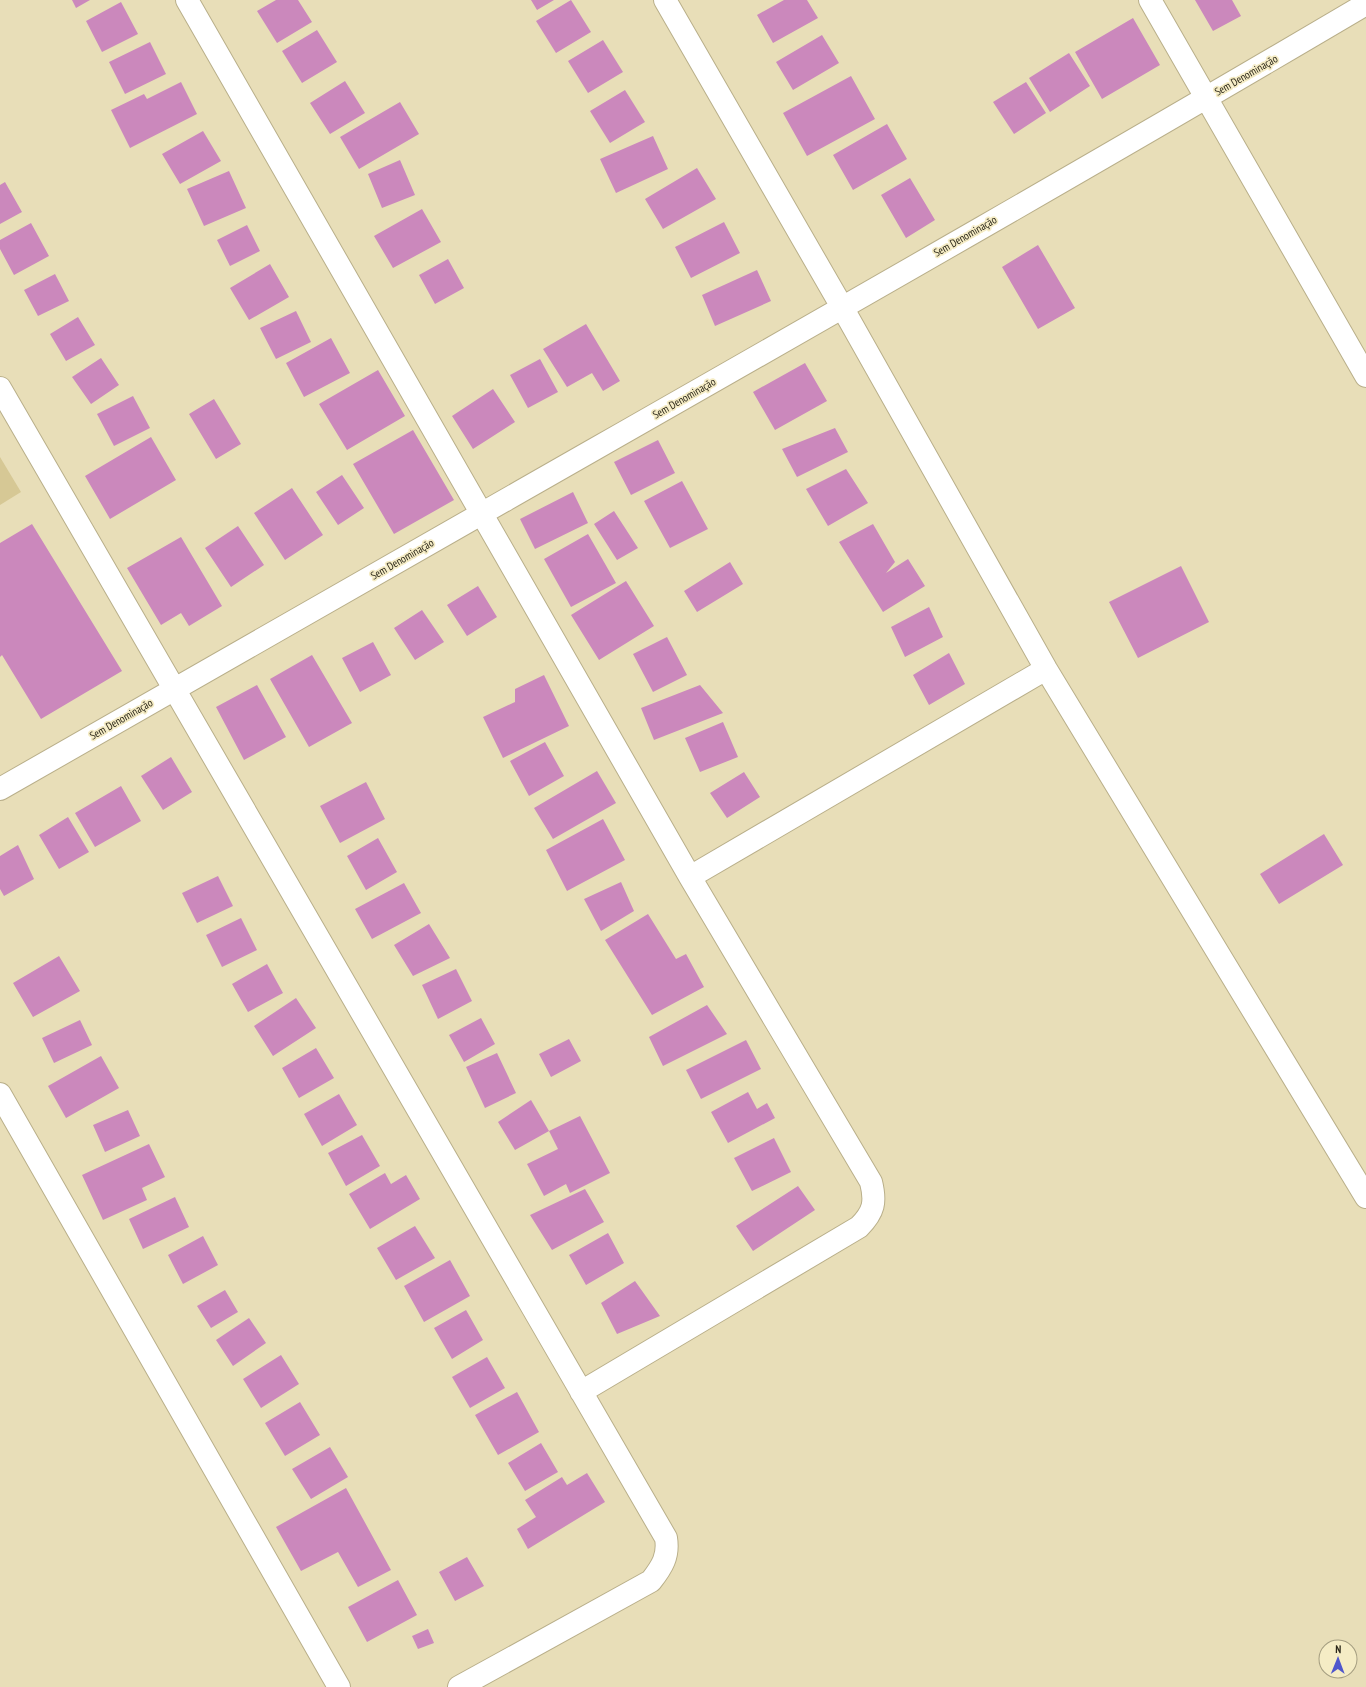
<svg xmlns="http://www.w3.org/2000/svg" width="1366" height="1687" viewBox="0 0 1366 1687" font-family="'PT Sans Narrow',sans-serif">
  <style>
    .green { fill: #d6c895 }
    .building { fill: #cb88bc }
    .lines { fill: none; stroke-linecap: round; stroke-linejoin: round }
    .minor-casing { stroke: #b9af8a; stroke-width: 24 }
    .minor { stroke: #fff; stroke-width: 22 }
    .labels { text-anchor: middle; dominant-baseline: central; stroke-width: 3.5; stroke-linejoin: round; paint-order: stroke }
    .street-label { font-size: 11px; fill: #2c281a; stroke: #f5ecc5 }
  </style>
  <rect width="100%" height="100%" fill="#e8deb8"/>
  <path class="green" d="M 0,457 L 21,492 L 0,505 Z"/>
  <path class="building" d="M 72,0 L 90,0 L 76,8 Z
    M 276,0 L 298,0 L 312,22 L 277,43 L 257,11 Z
    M 531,0 L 554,0 L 537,10 Z
    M 571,0 L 591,32 L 556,53 L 536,21 Z
    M 784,0 L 807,0 L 818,18 L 773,43 L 757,15 Z
    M 1195,0 L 1232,0 L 1241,16 L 1213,31 Z
    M 121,2 L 138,34 L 102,52 L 86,21 Z
    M 1133,18 L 1160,65 L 1102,99 L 1075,52 Z
    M 317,30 L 337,62 L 302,83 L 282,51 Z
    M 822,35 L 839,63 L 793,90 L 776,62 Z
    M 603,40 L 623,72 L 588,93 L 568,61 Z
    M 150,42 L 166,74 L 125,94 L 109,62 Z
    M 1069,53 L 1090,86 L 1050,112 L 1029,78 Z
    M 851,76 L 875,119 L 807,156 L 783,113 Z
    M 345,81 L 365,113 L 330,134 L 310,103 Z
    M 181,82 L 197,114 L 130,148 L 111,110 L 144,94 L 147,99 Z
    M 1026,82 L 1046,113 L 1014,134 L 993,102 Z
    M 625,90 L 645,122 L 610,143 L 590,111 Z
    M 400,102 L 419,134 L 359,169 L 340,137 Z
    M 887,124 L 907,159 L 853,190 L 833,155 Z
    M 203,131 L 221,161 L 180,184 L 162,154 Z
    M 653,136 L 668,169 L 616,193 L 600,159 Z
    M 400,160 L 415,195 L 382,208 L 368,174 Z
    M 697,168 L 716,199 L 663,229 L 645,199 Z
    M 229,171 L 246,208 L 204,226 L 187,189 Z
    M 910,178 L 935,220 L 906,238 L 881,195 Z
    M 5,182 L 22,212 L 0,224 L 0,185 Z
    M 422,209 L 441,242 L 393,268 L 374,236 Z
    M 724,222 L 740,253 L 691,278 L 675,247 Z
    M 31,223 L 49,256 L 14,275 L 0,249 L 0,240 Z
    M 247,225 L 260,251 L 230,266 L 217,240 Z
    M 1038,245 L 1075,308 L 1038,329 L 1002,267 Z
    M 448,259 L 464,288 L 435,304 L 419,275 Z
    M 270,264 L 289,297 L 249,320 L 230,288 Z
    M 757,270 L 771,301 L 715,326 L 702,295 Z
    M 55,274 L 69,301 L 38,316 L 24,290 Z
    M 296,311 L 311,342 L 276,359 L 260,328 Z
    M 78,317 L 95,345 L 66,361 L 50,334 Z
    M 586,324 L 620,381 L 603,391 L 592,373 L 567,387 L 543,349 Z
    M 331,338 L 350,373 L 304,397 L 286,363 Z
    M 101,358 L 119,385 L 91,404 L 72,377 Z
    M 540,359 L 558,392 L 528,408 L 510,375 Z
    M 805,363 L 827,401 L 775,430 L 753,392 Z
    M 378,370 L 405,416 L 347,450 L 319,404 Z
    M 493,389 L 515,422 L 473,449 L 452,416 Z
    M 133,396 L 150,428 L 114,446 L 97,414 Z
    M 214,399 L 241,444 L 216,459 L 189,414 Z
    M 835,428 L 848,452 L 797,477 L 782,449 Z
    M 413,430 L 454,500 L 394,534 L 353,464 Z
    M 151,437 L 176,480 L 110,519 L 85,476 Z
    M 658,440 L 675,473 L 631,495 L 614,462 Z
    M 846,469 L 868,503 L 828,526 L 806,489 Z
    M 342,475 L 364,508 L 338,525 L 316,492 Z
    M 682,481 L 708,529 L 670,548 L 644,501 Z
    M 292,488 L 323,535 L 285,560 L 254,513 Z
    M 573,492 L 588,523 L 535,549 L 520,519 Z
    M 614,511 L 638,548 L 617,560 L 594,524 Z
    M 32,524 L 122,671 L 41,719 L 2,655 L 0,657 L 0,543 Z
    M 873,524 L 895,562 L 886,573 L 908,559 L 925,586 L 883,612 L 839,542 Z
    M 238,526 L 264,565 L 231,587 L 205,548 Z
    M 588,534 L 616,583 L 571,607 L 544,559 Z
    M 181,537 L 222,606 L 189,626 L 181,613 L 161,625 L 127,568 Z
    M 730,562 L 743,584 L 697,612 L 684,591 Z
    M 1181,566 L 1209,622 L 1138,658 L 1109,602 Z
    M 626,581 L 654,626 L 599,660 L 571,615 Z
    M 478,586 L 497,617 L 467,636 L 447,605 Z
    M 929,607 L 943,637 L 905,657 L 891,627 Z
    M 422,610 L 444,642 L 415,660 L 394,628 Z
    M 667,637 L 687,675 L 653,692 L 633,654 Z
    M 373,642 L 391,675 L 360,692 L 342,658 Z
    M 949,653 L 965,684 L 929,705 L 913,675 Z
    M 312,655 L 352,723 L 309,747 L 270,679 Z
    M 544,675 L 569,726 L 503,758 L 483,717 L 515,702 L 515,689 Z
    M 257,685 L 286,737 L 244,760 L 216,707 Z
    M 700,685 L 723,713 L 654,740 L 641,708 Z
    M 723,722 L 738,757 L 700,772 L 685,738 Z
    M 545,742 L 564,776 L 529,796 L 510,761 Z
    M 171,757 L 192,792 L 163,810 L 141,776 Z
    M 597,771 L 616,803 L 553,839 L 534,808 Z
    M 744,772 L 760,797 L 727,818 L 710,793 Z
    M 366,782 L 385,819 L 340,843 L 320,806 Z
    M 121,786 L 141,821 L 95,847 L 75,813 Z
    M 68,817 L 89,852 L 59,869 L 39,835 Z
    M 603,819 L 625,860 L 567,891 L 546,850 Z
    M 1324,834 L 1343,865 L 1279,904 L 1260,874 Z
    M 378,838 L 397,872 L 366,890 L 347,856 Z
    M 18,845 L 34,879 L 4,896 L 0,889 L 0,856 Z
    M 218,876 L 233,906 L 197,923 L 182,893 Z
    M 621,882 L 634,911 L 601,931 L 584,899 Z
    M 404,883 L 421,913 L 372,939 L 355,909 Z
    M 648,914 L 676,959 L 686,954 L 704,987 L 652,1015 L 605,940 Z
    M 241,918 L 257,950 L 222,967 L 206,935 Z
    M 429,924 L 450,958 L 413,976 L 394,945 Z
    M 59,956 L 80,991 L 33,1017 L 13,983 Z
    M 267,964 L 283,993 L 248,1012 L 232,984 Z
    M 456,969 L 472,1001 L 438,1019 L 422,985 Z
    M 296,998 L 316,1028 L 273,1056 L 254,1026 Z
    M 707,1005 L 727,1034 L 663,1066 L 649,1037 Z
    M 481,1018 L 495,1044 L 464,1062 L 449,1035 Z
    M 80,1020 L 92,1045 L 54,1063 L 42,1038 Z
    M 569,1039 L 581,1061 L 551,1077 L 539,1054 Z
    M 746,1040 L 761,1069 L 701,1099 L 686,1070 Z
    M 316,1048 L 334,1078 L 299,1098 L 282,1068 Z
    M 497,1053 L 516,1093 L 485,1108 L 466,1067 Z
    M 101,1056 L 119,1088 L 66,1118 L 48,1086 Z
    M 748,1092 L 757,1109 L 767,1103 L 775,1118 L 728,1143 L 711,1112 Z
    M 339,1094 L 357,1125 L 322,1146 L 304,1114 Z
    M 531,1100 L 549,1131 L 515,1150 L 498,1122 Z
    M 128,1110 L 140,1136 L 105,1152 L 93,1125 Z
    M 580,1116 L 610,1173 L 570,1193 L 566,1184 L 544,1196 L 527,1164 L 558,1149 L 549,1131 Z
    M 362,1135 L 380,1166 L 346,1186 L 328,1153 Z
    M 774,1138 L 791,1172 L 752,1191 L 734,1158 Z
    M 149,1144 L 165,1177 L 142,1188 L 147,1200 L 103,1220 L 82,1175 Z
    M 385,1173 L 391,1184 L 406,1175 L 420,1199 L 370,1229 L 349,1194 Z
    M 798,1186 L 815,1210 L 753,1251 L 736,1226 Z
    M 585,1189 L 604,1222 L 552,1250 L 530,1215 Z
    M 175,1197 L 189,1227 L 143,1249 L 129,1219 Z
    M 415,1226 L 435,1258 L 396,1280 L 377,1248 Z
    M 608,1233 L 624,1263 L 586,1285 L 569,1255 Z
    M 203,1236 L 218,1265 L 183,1284 L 168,1255 Z
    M 450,1260 L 470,1296 L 424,1322 L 404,1286 Z
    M 635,1281 L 660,1316 L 617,1334 L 601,1303 Z
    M 225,1290 L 238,1312 L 211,1328 L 197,1306 Z
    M 466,1310 L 483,1340 L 452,1359 L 434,1328 Z
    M 249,1318 L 266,1343 L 233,1366 L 216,1340 Z
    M 281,1355 L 299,1384 L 261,1408 L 243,1379 Z
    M 487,1357 L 505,1388 L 470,1408 L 452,1377 Z
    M 517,1392 L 539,1432 L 498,1455 L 475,1415 Z
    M 300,1402 L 320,1435 L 285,1456 L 265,1423 Z
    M 541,1443 L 558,1472 L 525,1491 L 508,1463 Z
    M 330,1447 L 348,1477 L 311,1499 L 292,1469 Z
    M 587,1473 L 605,1502 L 528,1549 L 517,1529 L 536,1517 L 525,1500 L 562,1477 L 567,1485 Z
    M 346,1488 L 391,1570 L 358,1587 L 338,1552 L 301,1571 L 276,1527 Z
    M 467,1557 L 484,1586 L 455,1601 L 439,1572 Z
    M 398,1580 L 417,1615 L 367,1642 L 348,1607 Z
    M 428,1629 L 434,1643 L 418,1649 L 412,1636 Z"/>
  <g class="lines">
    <defs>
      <path id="minor" d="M 187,0 L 690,877 L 871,1182 C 876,1202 874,1212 859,1227 L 581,1392
        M 665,0 L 842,307 L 1046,669 L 1366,1197
        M 1150,0 L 1366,376
        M 0,388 L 666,1538 C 669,1556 662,1567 651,1581 L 459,1687
        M 0,789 C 160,696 321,605 481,514 C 777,345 1073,177 1366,4
        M 690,877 L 1046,669
        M 0,1094 L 339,1687"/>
    </defs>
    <use href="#minor" class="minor-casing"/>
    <use href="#minor" class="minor"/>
  </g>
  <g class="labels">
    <g class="street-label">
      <text transform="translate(1246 75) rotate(-30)">Sem Denominação</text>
      <text transform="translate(965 236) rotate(-30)">Sem Denominação</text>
      <text transform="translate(684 398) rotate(-30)">Sem Denominação</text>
      <text transform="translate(402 559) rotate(-30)">Sem Denominação</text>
      <text transform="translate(121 719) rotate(-30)">Sem Denominação</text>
    </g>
  </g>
  <g transform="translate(1338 1659) rotate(1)"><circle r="19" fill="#f5ecc5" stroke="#a59e81"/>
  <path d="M0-3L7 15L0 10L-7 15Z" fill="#4f56cc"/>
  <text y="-6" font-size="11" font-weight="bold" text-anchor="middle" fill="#2c281a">N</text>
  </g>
</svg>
